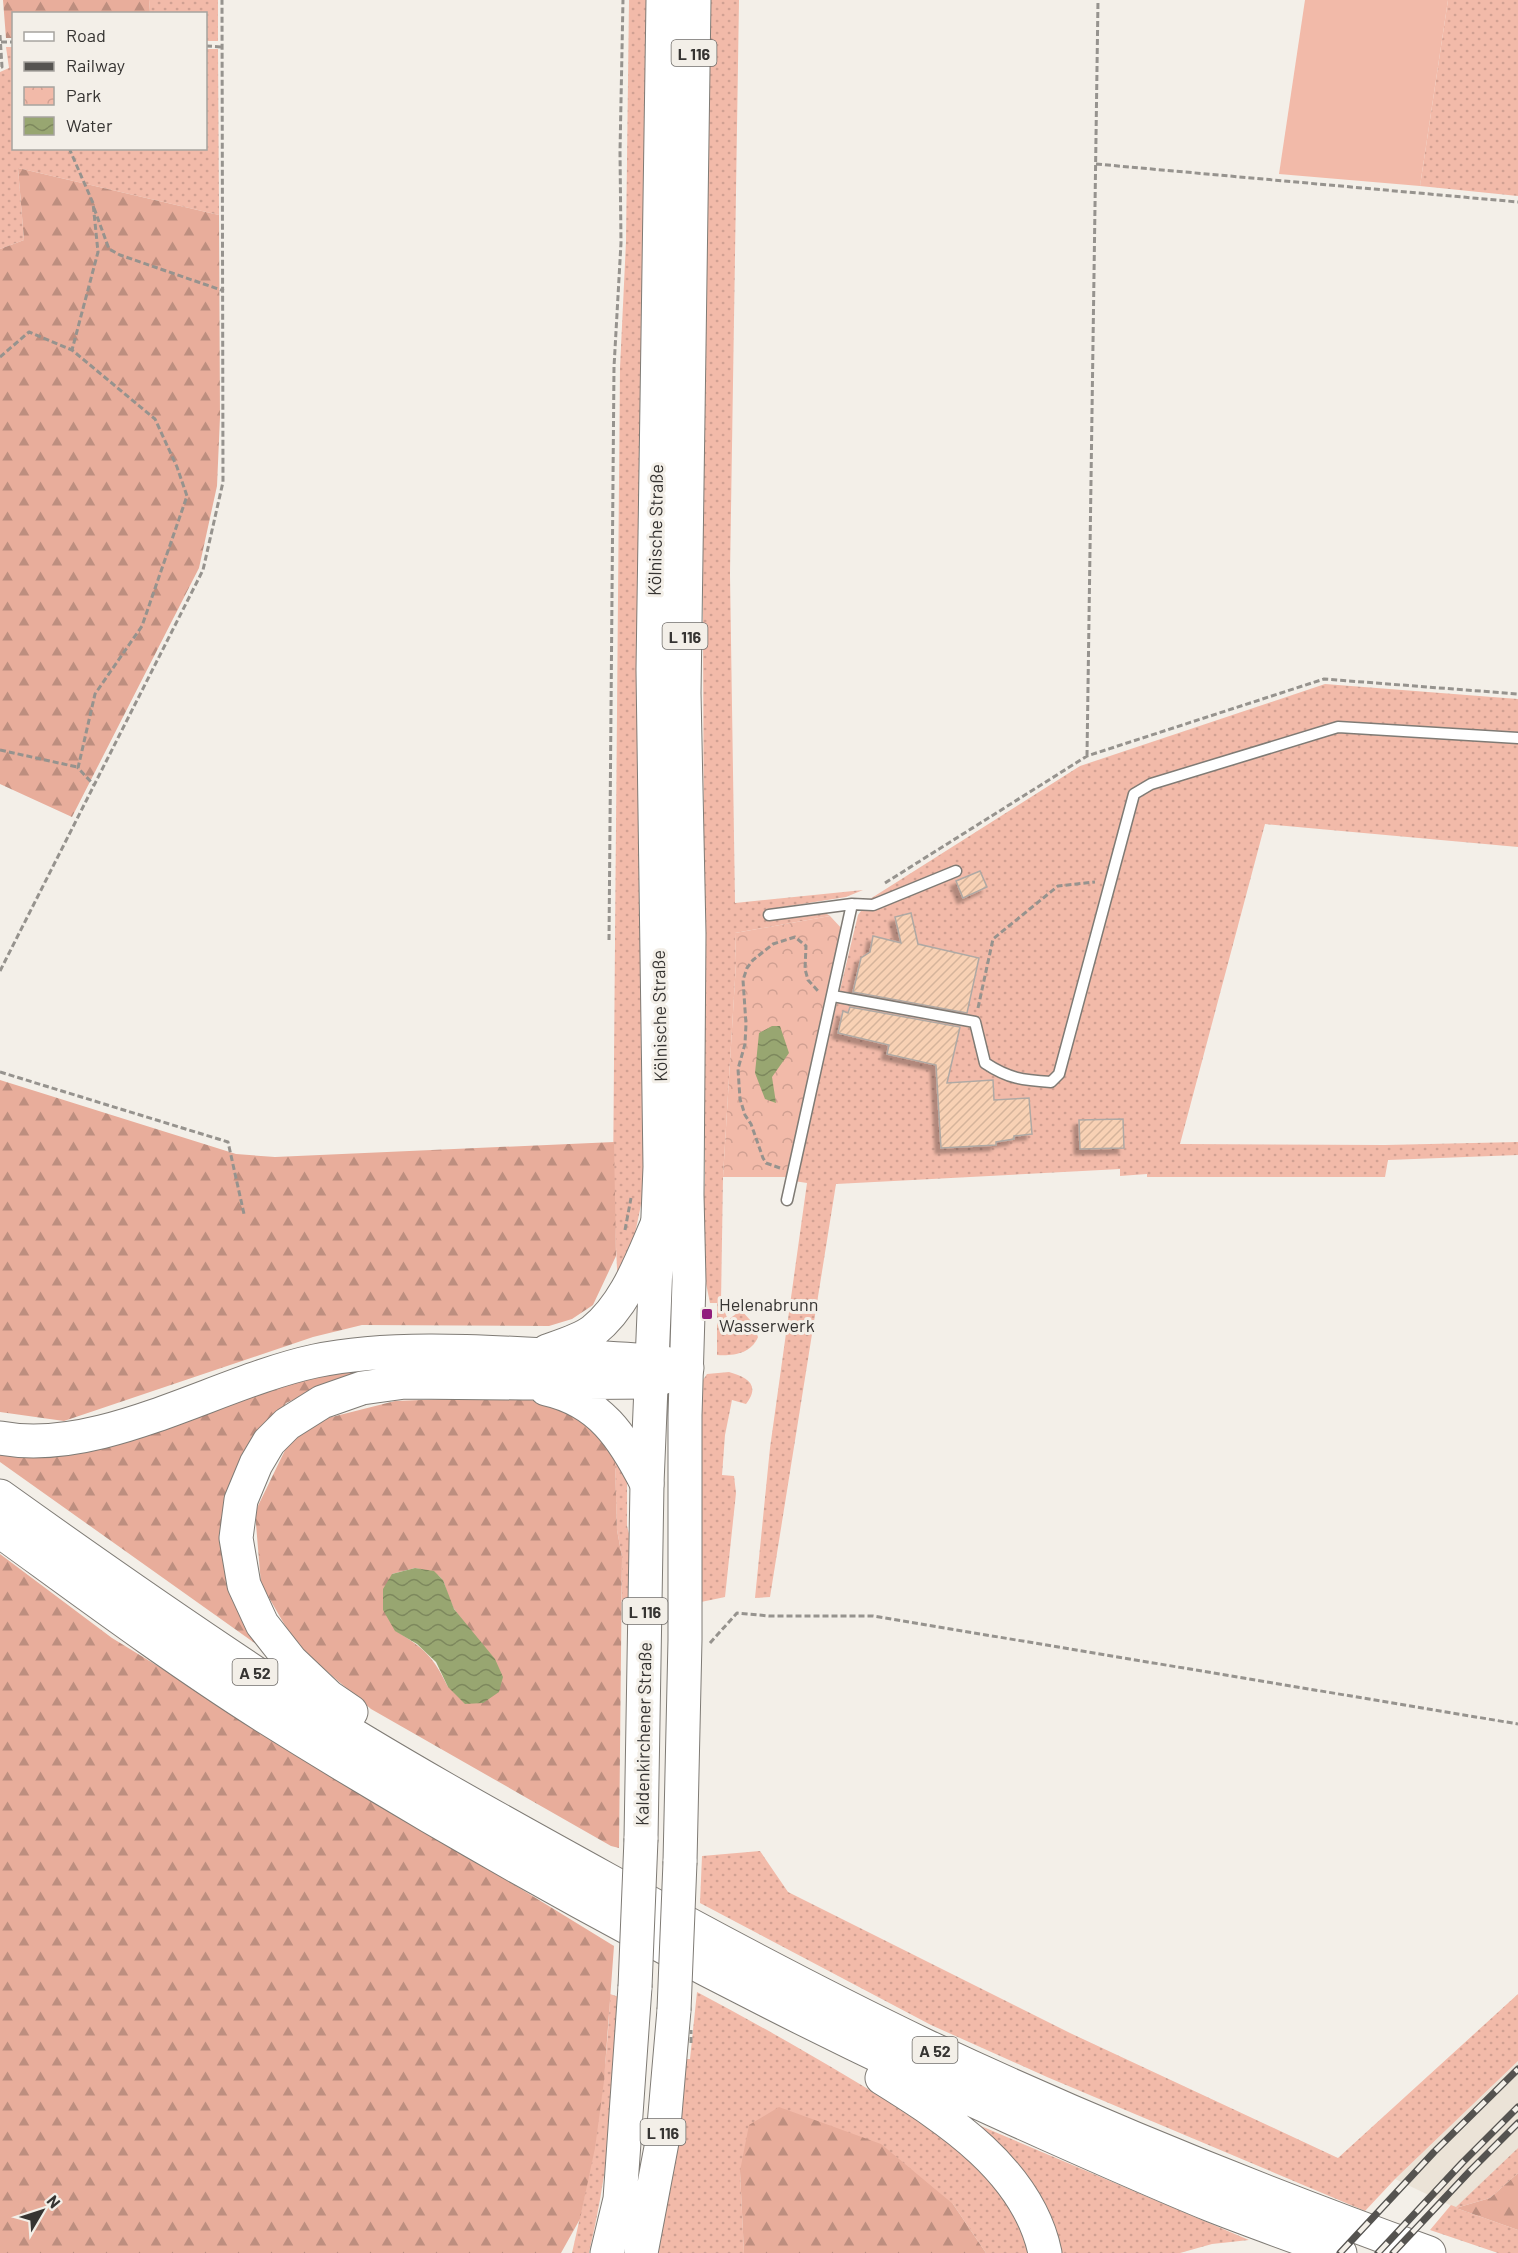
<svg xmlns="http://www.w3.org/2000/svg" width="1518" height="2253" viewBox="0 0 1518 2253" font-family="Barlow,sans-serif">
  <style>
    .built { fill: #ebe3d7 }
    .grass { fill: url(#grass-dots) }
    .forest { fill: url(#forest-firs); fill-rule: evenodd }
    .park { fill: url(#park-crowns) }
    .garden { fill: #f2baa9 }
    .water { fill: url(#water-waves) }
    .building { fill: url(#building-hatch); stroke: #afa9a4; stroke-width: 1.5; filter: url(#shadow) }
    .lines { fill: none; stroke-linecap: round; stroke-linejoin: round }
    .lane-casing { stroke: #7f7b75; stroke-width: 13 }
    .primary-casing { stroke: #7f7b75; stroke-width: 35 }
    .highway-casing { stroke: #7f7b75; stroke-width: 35 }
    .path { stroke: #96938e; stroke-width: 3; stroke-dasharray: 6 3; stroke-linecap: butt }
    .lane { stroke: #fff; stroke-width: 10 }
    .primary { stroke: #fff; stroke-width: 33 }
    .highway { stroke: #fff; stroke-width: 33 }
    .rail-casing { stroke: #555350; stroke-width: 7 }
    .rail { stroke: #f3efe8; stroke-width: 4.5; stroke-dasharray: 14; stroke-linecap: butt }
    .primary-bridge-casing { stroke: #7f7b75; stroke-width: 35; stroke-linecap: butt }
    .path-bridge { stroke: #96938e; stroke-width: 3; stroke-dasharray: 6 3; stroke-linecap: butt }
    .primary-bridge { stroke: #fff; stroke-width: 33 }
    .poi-dot { fill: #911d7c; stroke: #f3efe8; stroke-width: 2 }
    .labels { text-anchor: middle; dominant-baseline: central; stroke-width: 6; stroke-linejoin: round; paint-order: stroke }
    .shield { fill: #f3efe8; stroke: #6f6c69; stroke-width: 1.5 }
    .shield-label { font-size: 16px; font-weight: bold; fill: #363432 }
    .street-label { font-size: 18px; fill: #363432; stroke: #f3efe8 }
    .poi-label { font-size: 18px; fill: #363432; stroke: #f3efe8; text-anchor: start }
  </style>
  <defs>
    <pattern id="grass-dots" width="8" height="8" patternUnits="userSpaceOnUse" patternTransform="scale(1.5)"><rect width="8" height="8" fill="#f2baa9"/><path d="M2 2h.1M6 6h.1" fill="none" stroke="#d0a092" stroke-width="1.8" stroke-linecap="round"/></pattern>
    <pattern id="forest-firs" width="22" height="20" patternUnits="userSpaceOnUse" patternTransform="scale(1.5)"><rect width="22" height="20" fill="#e8ad9b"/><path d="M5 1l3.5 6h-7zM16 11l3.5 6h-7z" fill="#bd8e7f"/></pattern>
    <pattern id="park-crowns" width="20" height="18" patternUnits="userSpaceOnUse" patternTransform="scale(1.5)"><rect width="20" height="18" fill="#f2baa9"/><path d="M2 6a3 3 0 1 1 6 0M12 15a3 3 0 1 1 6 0" fill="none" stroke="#d0a092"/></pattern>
    <pattern id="water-waves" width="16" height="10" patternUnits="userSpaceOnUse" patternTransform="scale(1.5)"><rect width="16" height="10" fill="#98a671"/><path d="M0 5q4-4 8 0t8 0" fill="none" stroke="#7d885d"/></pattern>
    <pattern id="building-hatch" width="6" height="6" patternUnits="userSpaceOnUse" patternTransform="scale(1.5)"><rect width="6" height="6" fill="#f8d1b4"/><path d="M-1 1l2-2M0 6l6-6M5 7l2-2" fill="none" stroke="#d5b49b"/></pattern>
    <filter id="shadow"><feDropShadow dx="-5.5" dy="5.5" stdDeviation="1.5" flood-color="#0004"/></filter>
  </defs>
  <rect width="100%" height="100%" fill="#f3efe8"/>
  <path class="built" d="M 1518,2061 L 1518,2148 L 1456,2208 L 1395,2179 Z"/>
  <path class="grass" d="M 149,0 L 218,0 L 218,41 L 206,41 L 206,14 L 150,13 Z
    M 629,0 L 649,0 L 647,1176 L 633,1243 L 618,1290 L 613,1182 L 615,943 L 620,368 L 626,242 Z
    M 706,0 L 739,0 L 730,574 L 735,903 L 863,890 L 846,897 L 765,910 L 767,920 L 824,912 L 830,916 L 735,933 L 736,963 L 723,1177 L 721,1302 L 728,1320 L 741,1310 L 751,1321 L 758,1337 C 751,1354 733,1356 717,1355 L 717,1303 L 710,1303 L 701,1259 L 705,1177 L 702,355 Z
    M 1448,0 L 1518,0 L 1518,196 L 1420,186 Z
    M 6,47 L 13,47 L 14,148 L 206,148 L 206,49 L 218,49 L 219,215 L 18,168 L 24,240 L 0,249 L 0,72 L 9,68 Z
    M 1325,684 L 1518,699 L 1518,847 L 1265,824 L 1180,1144 L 1385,1145 L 1518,1142 L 1518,1155 L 1388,1160 L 1385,1177 L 1147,1177 L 1147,1174 L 1120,1176 L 1120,1169 L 836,1184 L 770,1597 L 755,1598 L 770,1448 L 807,1183 L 794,1181 L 858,915 L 870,899 L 1080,766 Z
    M 729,1372 C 747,1377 761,1385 746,1404 L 732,1400 L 725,1435 L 722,1475 L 734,1476 L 736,1493 L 725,1597 L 701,1602 L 699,1386 L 707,1374 Z
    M 627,1456 L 627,1526 L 636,1560 L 634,1601 L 622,1601 L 622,1557 L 617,1530 L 615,1462 Z
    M 760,1851 L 788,1892 L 1070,2033 L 1338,2158 L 1518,1994 L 1518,2061 L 1395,2179 L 1365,2211 L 1047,2077 L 931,2025 L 700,1903 L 702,1856 Z
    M 697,1992 C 748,2019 798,2047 848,2077 C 916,2118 1009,2170 1030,2253 L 986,2253 L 953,2204 L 740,2171 L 744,2253 L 656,2253 L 681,2059 L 690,2059 Z
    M 610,1994 L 622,1998 C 616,2084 609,2169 589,2253 L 572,2253 C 592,2167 607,2082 610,1994 Z
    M 955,2115 L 1249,2240 L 1212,2244 L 1180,2253 L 1054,2253 Z
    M 1518,2148 L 1518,2173 L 1490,2198 L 1456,2208 L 1518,2230 L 1518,2253 L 1498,2253 L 1430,2230 L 1451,2205 L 1456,2207 Z"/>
  <path class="forest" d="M 3,0 L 149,0 L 150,13 L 14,14 L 13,38 L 6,38 Z
    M 18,168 L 219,215 L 220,417 L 217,486 L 199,568 L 72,817 L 0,784 L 0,249 L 24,240 Z
    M 0,1080 L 236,1154 L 275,1157 L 614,1142 L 616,1256 L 593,1305 L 572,1319 L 549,1326 L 362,1325 L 313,1337 L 64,1421 L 0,1412 Z
    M 370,1366 L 286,1403 L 248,1460 L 232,1501 L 266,1651 L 0,1462 L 0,1447 L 276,1384 Z
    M 499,1397 L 550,1402 L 582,1412 L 627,1456 L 615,1462 L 617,1530 L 622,1557 L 619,1848 L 611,1846 L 371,1709 L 297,1646 L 261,1584 L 255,1512 L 288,1444 L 320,1420 L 395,1401 ZM 415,1568 C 454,1575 439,1584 455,1610 C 460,1618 467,1626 473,1633 L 448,1687 C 433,1656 425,1649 396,1631 L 392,1574 Z
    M 0,1554 L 112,1638 L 614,1946 L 604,2081 L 595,2148 L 580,2219 L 561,2253 L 0,2253 Z
    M 779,2107 L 881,2144 L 953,2204 L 986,2253 L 744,2253 L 740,2171 L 749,2125 Z
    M 1518,2173 L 1518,2230 L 1456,2208 L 1490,2198 Z"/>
  <path class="park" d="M 830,916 L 843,930 L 787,1177 L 723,1177 L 736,963 L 735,933 Z"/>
  <path class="garden" d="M 1305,0 L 1448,0 L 1420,186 L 1279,174 Z"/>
  <path class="water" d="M 772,1026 L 780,1026 L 789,1053 L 772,1077 L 776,1103 L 765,1099 L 755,1073 L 759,1033 Z
    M 415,1568 L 434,1571 L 443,1580 L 454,1609 L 495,1659 L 503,1677 L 499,1692 L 483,1703 L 465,1704 L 448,1687 L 436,1662 L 417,1644 L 395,1631 L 383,1610 L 383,1589 L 392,1574 Z"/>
  <path class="building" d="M 980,871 L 987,887 L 963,898 L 956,881 Z
    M 911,913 L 918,944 L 979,958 L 967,1013 L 853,992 L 861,958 L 870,952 L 873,936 L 901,943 L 895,917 Z
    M 850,1007 L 960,1027 L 947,1083 L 993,1080 L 994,1100 L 1029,1098 L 1032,1134 L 1014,1136 L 1014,1139 L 996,1142 L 996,1145 L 941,1148 L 936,1065 L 887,1054 L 889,1045 L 838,1033 L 843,1011 L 848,1013 Z
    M 1123,1119 L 1124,1148 L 1080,1149 L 1079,1120 Z"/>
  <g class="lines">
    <defs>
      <path id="lane" d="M 769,915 L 852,904 L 873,905 L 956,871
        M 833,996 L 975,1022 L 985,1063 C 1009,1079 1023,1080 1051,1082 L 1059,1074 L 1134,794 L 1151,784 L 1338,727 L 1518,738
        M 787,1200 L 852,904"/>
      <path id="primary" d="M 641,1839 L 647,1484 L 660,1167 L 653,670 L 663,0
        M 680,1862 L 685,1640 L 685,1415 L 689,1281 L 687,1195 L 689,934 L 684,693 L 694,0
        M 607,2253 L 620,2199 L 635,1987
        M 641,2253 L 663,2137 L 674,2010"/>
      <path id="highway" d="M 547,1351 C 561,1346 581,1340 593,1331 C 627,1304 642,1258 659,1220
        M 546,1389 C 600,1401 623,1437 647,1484
        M 0,1438 C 100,1457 217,1382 315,1361 C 391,1345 488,1352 565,1356 C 598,1358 632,1358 665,1363
        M 0,1496 C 95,1564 191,1631 289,1695 C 392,1761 499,1820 606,1879 C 711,1937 816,1993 924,2045 C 1089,2123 1258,2191 1429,2253
        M 0,1531 C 87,1594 174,1659 264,1716 C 505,1867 755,2002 1014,2119 C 1079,2148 1145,2178 1211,2205 C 1254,2222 1297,2237 1340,2253
        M 351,1712 L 329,1697 L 291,1661 L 262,1624 L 244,1585 L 236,1538 L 241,1500 L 256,1464 L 269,1442 L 287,1424 L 322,1402 L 362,1388 L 405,1382 L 523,1383 L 652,1382 L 687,1368
        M 882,2078 C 948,2119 1028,2171 1045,2253"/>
    </defs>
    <use href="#lane" class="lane-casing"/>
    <use href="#primary" class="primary-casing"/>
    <use href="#highway" class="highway-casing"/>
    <path class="path" d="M 0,35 L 2,67 L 0,67
      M 1,42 L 14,42
      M 206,46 L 223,47
      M 69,148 L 93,203 L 98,252 L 72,350
      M 1096,164 L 1518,202
      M 94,208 L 109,249 L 120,255 L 224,291
      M 0,357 L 29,332 L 72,350 L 155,419 L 177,467 L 187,496 L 142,626 L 95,694 L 78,768 L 95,786
      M 0,750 L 77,767
      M 1087,756 L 1098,0
      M 885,883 L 1087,756 L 1324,679 L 1518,694
      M 609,940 L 614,367 L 621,243 L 620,152 L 623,0
      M 0,971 L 203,570 L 223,482 L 222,0
      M 978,1008 L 993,939 L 1058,886 L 1095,882
      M 0,1072 L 228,1142 L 244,1214
      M 780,1168 L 766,1163 L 763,1158 L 751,1124 L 745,1115 L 740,1099 L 738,1069 L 745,1044 L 746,1024 L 743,980 L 747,968 L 753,960 L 773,944 L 795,937 L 806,946 L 805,969 L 808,980 L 818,991
      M 625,1230 L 631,1198
      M 710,1643 L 737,1613 L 769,1616 L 873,1616 L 1518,1724"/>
    <use href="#lane" class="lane"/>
    <use href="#primary" class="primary"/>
    <use href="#highway" class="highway"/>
    <defs>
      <path id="rail" d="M 1340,2253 L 1434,2152 L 1518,2069
        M 1378,2253 L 1462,2163 L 1518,2107
        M 1393,2253 L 1470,2171 L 1518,2123"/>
    </defs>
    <use href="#rail" class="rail-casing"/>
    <use href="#rail" class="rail"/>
    <defs>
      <path id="primary-bridge" d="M 635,1987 L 641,1839
        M 674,2010 L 680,1862"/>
    </defs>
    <use href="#primary-bridge" class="primary-bridge-casing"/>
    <path class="path-bridge" d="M 691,2043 L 691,2030"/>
    <use href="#primary-bridge" class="primary-bridge"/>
  </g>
  <rect class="poi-dot" x="701" y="1308" width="12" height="12" rx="3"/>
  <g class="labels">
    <g class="shield">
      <rect x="671.5" y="40" width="45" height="26" rx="4.5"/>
      <rect x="662.5" y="623" width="45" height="26" rx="4.5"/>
      <rect x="622.5" y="1598" width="45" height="26" rx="4.5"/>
      <rect x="232.5" y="1659" width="45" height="26" rx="4.5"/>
      <rect x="912.5" y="2037" width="45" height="26" rx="4.5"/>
      <rect x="640.5" y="2119" width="45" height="26" rx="4.5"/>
    </g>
    <g class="shield-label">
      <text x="694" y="53">L 116</text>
      <text x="685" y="636">L 116</text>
      <text x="645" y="1611">L 116</text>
      <text x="255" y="1672">A 52</text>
      <text x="935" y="2050">A 52</text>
      <text x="663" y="2132">L 116</text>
    </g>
    <g class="street-label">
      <text transform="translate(655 530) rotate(-89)">Kölnische Straße</text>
      <text transform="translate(659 1016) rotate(-91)">Kölnische Straße</text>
      <text transform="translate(643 1734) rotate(-89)">Kaldenkirchener Straße</text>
    </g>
    <g class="poi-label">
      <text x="719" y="1304">Helenabrunn<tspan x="719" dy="21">Wasserwerk</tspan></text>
    </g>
  </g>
  <rect x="12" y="12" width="195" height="138" fill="#f3efe8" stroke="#a7a49f" stroke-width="1.5"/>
  <rect x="24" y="32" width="30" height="9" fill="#ffffff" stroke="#a7a49f" stroke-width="1.5"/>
  <text x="66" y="42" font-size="18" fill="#363432">Road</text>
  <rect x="24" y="62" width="30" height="9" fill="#555350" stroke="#a7a49f" stroke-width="1.5"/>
  <text x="66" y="72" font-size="18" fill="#363432">Railway</text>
  <rect x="24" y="87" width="30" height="18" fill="url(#park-crowns)" stroke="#a7a49f" stroke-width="1.5"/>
  <text x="66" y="102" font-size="18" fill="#363432">Park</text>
  <rect x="24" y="117" width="30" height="18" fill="url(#water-waves)" stroke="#a7a49f" stroke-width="1.5"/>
  <text x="66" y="132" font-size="18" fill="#363432">Water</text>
  <g transform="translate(42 2211) rotate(51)" stroke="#f3efe8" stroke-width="4.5" paint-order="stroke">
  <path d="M0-4.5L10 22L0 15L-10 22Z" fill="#363432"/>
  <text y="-9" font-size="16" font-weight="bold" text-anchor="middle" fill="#363432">N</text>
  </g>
</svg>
